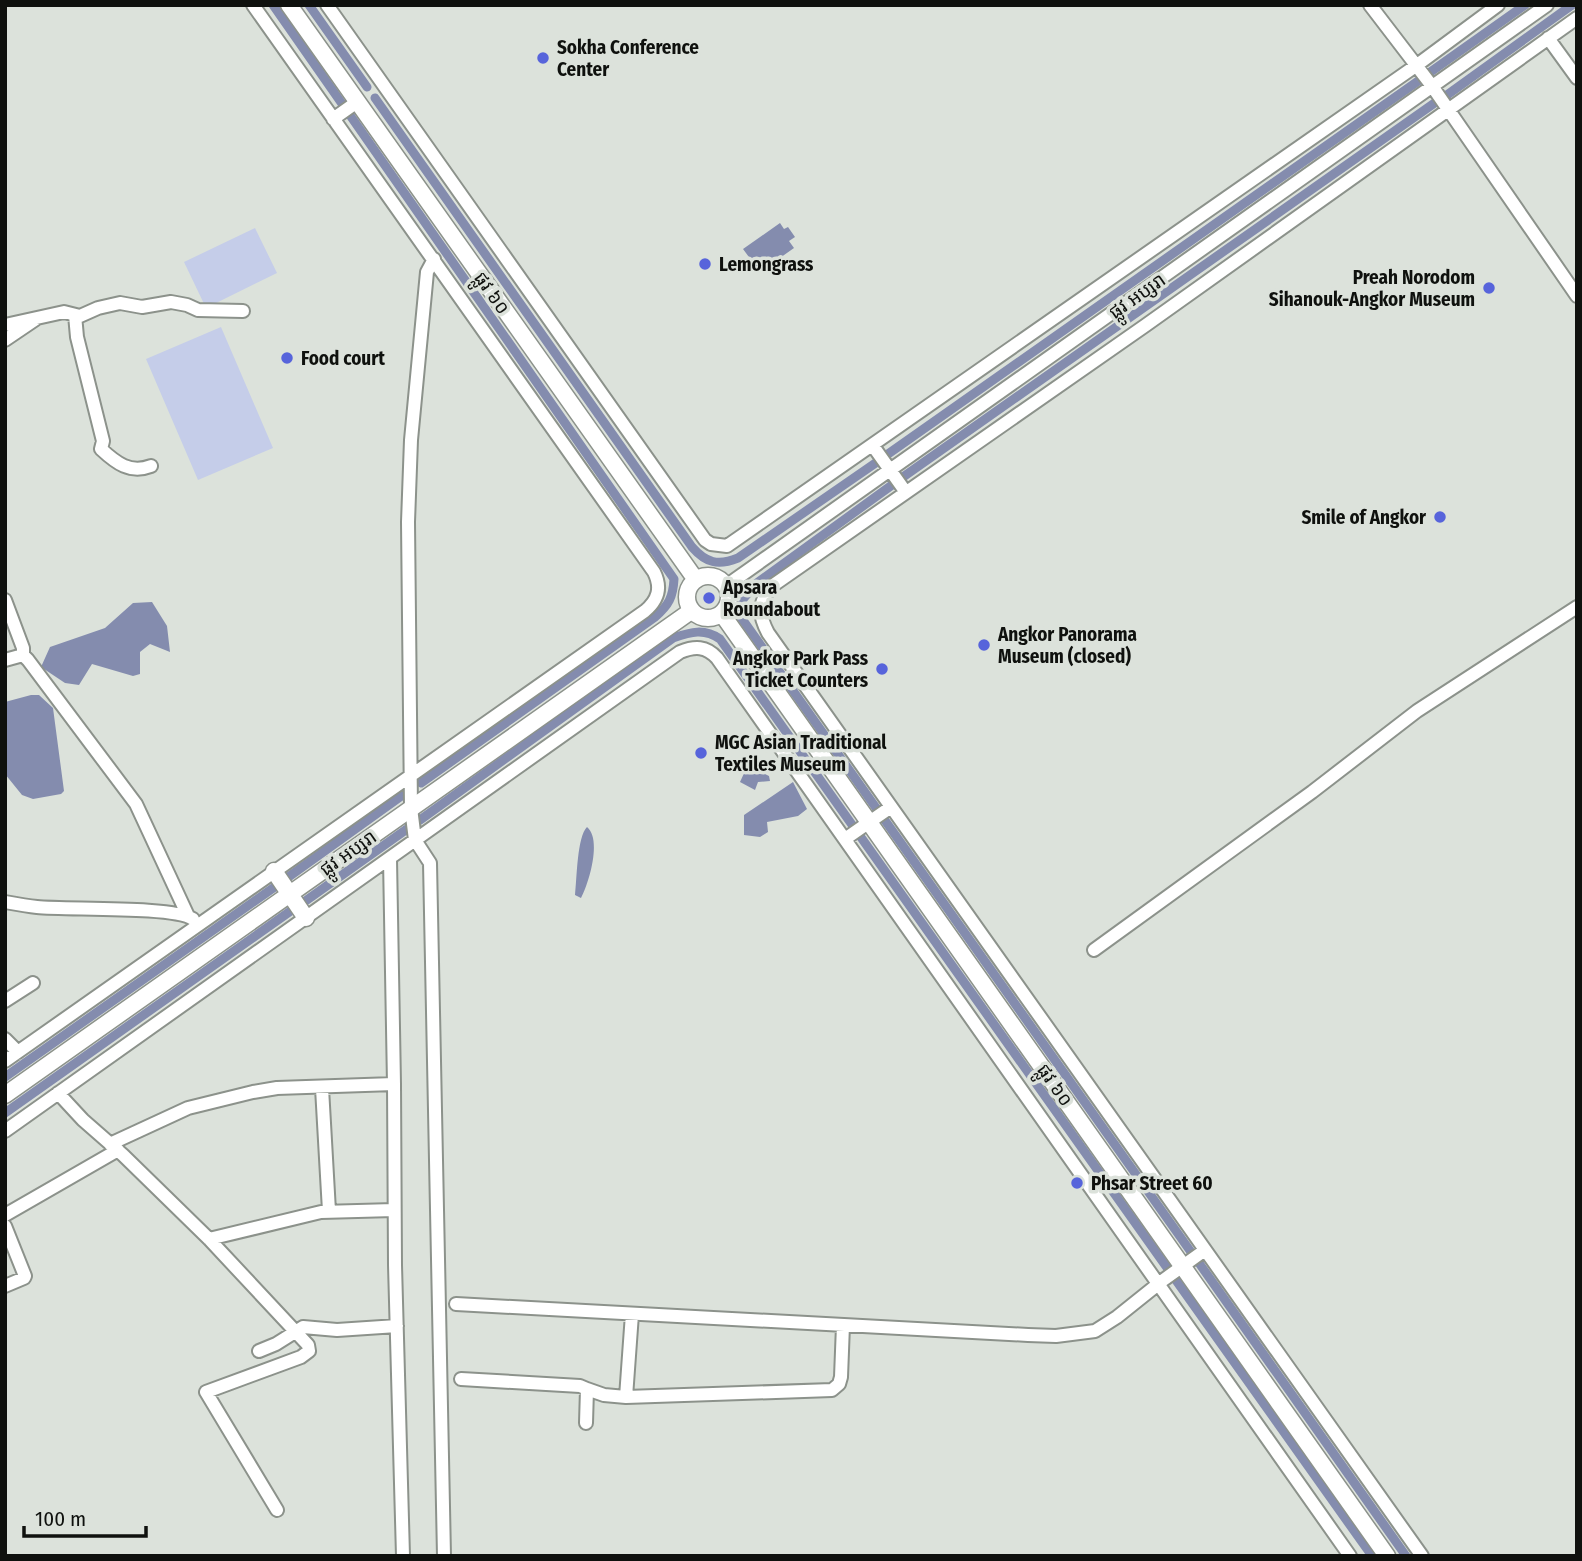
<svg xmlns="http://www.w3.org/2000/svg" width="1582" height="1561" viewBox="0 0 1582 1561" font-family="'Fira Sans Condensed','Noto Sans Khmer',sans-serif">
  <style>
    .green { fill: #c5cde9 }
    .water { fill: #848cae }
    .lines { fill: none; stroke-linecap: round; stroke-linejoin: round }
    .canal { stroke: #848cae; stroke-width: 9 }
    .minor-casing { stroke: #8c928b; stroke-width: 16 }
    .major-casing { stroke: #8c928b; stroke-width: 19 }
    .minor { stroke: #fff; stroke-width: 12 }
    .major { stroke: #fff; stroke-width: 16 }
    .poi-dot { fill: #5764db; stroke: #dce2db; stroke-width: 2.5 }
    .labels { text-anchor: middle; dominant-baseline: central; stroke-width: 7; stroke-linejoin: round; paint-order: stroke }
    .poi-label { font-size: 19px; font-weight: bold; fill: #0f110e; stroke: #dce2db; text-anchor: start }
    .street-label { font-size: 19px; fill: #0f110e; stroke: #dce2db }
  </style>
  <rect width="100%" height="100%" fill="#dce2db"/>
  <path class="green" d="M 255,228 L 277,273 L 206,308 L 184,262 Z
    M 221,327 L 273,448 L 198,480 L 146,359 Z"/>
  <path class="water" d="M 780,223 L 784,229 L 788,227 L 795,237 L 789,241 L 794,248 L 760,272 L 743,249 Z
    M 152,602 L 167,626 L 170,652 L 150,644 L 140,652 L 140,674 L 133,676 L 92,664 L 79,685 L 65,683 L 41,667 L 50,647 L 105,628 L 133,603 Z
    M 31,695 L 39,695 L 53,708 L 64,791 L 61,794 L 33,799 L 22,795 L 5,774 L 5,702 Z
    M 752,756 L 763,763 L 763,773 L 769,776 L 770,781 L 758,782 L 755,790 L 740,782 Z
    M 793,782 L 807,809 L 798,816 L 767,822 L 768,832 L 760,837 L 744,835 L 744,815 Z
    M 587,827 C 602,839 589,883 581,898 L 575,895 C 577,878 577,837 587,827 Z"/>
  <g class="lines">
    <path class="canal" d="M 273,5 L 674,579 C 673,597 669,605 655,617 L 421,783
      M 309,5 L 367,87
      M 1429,73 L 1525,5
      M 1447,95 L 1572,5
      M 375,98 L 692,547 C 706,563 718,566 738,558 L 877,462
      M 888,454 L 1421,79
      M 903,477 L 1436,102
      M 892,485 L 757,583 L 743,599 L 740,616 L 1191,1252
      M 420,820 L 673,638 C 691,632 704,628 720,639 L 1372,1556
      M 287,878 L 404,794
      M 304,902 L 407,829
      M 5,1077 L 276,886
      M 5,1113 L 292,910
      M 1199,1263 L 1406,1556"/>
    <defs>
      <path id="minor" d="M 327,5 L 705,540 L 711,544 L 727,546 L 1417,65 L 1498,5
        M 1370,5 L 1432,86 L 1577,296
        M 1548,38 L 1577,78
        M 333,119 L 357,102
        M 434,259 L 427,272 L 411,440 L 408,522 L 411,808 L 415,840 L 430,863 L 444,1556
        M 75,315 L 77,337 L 103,441 L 101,449 C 116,463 130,474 151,466
        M 5,325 L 64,312 L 80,316 L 98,308 L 120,303 L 142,307 L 171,302 L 187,305 L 198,310 L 243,311
        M 5,340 L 36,319
        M 873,446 L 905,491
        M 726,586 L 1547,5
        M 5,600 L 23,648 L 23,655
        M 5,660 L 23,655 L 28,660 L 136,804 L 188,916
        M 845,839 L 891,807
        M 390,859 L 394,1084 L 395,1265 L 403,1556
        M 5,902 C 16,904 27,906 37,907 C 67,910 174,906 193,919
        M 1094,950 L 1312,792 L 1417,711 L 1577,607
        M 5,1001 L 33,983
        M 5,1039 L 18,1052
        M 5,1061 L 645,611 C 658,600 662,588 654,572 L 253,5
        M 322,1088 L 329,1211
        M 58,1093 L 83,1120 L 123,1155 L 209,1239 L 308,1345 L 309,1351 L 301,1357 L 206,1392 L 277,1510
        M 5,1131 L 680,652 C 695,646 706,646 717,658 L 1350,1556
        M 110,1144 L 188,1108 L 253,1092 L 277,1088 L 394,1084
        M 5,1215 L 118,1150
        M 5,1226 L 25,1276 L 24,1278 L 5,1286
        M 209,1239 L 321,1212 L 394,1210
        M 456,1304 L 1028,1335 L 1056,1336 L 1095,1331 L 1117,1317 L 1162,1281 L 1205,1250
        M 259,1351 L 276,1344 L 303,1327 L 337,1330 L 397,1326
        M 461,1379 L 580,1386 L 587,1389 L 586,1423
        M 587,1389 L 604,1395 L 626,1397 L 832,1390 L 839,1384 L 841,1377 L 843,1325
        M 626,1397 L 632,1314
        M 1422,1556 L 768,633 C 758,614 758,603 772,586 L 1146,325 L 1577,18"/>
      <path id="major" d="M 289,5 L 696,580
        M687 597a21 21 0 1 1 42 0a21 21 0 1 1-42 0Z
        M 722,614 L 1387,1556
        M 274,871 L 306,918
        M 5,1095 L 691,611"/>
    </defs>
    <use href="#minor" class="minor-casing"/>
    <use href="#major" class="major-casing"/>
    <use href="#minor" class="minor"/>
    <use href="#major" class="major"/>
  </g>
  <g class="poi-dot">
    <circle cx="543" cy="58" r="7"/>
    <circle cx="705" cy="264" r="7"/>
    <circle cx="1489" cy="288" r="7"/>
    <circle cx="287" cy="358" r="7"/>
    <circle cx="1440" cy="517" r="7"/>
    <circle cx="709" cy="598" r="7"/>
    <circle cx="984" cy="645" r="7"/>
    <circle cx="882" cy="669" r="7"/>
    <circle cx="701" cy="753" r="7"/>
    <circle cx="1077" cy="1183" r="7"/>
  </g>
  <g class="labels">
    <g class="poi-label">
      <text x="557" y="47">Sokha Conference<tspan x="557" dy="22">Center</tspan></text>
      <text x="719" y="264">Lemongrass</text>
      <text x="1475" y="277" text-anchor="end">Preah Norodom<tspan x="1475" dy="22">Sihanouk-Angkor Museum</tspan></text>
      <text x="301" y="358">Food court</text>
      <text x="1426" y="517" text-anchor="end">Smile of Angkor</text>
      <text x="723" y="587">Apsara<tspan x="723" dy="22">Roundabout</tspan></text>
      <text x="998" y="634">Angkor Panorama<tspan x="998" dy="22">Museum (closed)</tspan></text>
      <text x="868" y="658" text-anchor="end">Angkor Park Pass<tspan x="868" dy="22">Ticket Counters</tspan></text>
      <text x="715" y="742">MGC Asian Traditional<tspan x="715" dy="22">Textiles Museum</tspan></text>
      <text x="1091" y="1183">Phsar Street 60</text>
    </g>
    <g class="street-label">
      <text transform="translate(492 293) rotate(55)">ផ្លូវ ៦០</text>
      <text transform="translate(1137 296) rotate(-35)">ផ្លូវ អប្សរា</text>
      <text transform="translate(348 853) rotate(-35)">ផ្លូវ អប្សរា</text>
      <text transform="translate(1055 1085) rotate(55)">ផ្លូវ ៦០</text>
    </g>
  </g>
  <rect width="1582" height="1561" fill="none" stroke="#0f110e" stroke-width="14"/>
  <path d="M24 1526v10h122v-10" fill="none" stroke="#0f110e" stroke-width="3.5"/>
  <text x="35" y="1526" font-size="21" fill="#0f110e" stroke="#dce2db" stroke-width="5" paint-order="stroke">100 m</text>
</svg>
